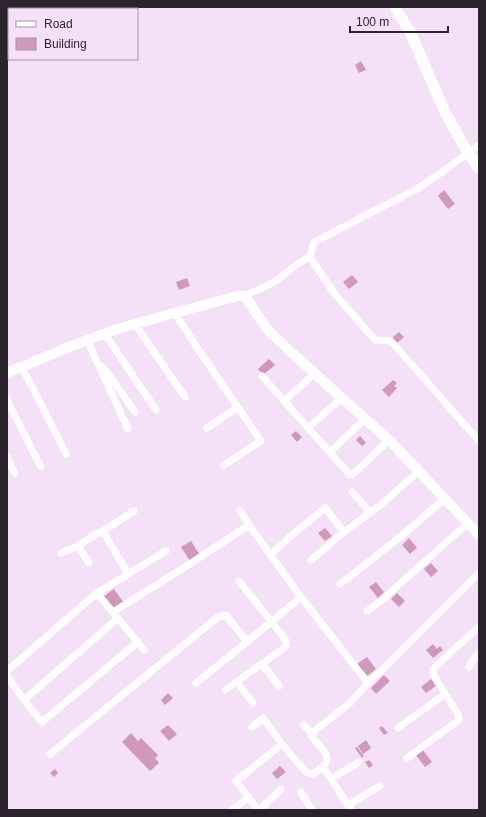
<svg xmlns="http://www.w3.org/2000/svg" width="486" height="817" viewBox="0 0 486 817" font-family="Helvetica,sans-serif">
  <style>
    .building { fill: #d099bc }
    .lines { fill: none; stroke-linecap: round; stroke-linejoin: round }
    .street { stroke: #fff; stroke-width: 7 }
    .secondary { stroke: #fff; stroke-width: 10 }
    .primary { stroke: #fff; stroke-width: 11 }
  </style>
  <rect width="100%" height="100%" fill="#f4e0f7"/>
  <path class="building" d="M 361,61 L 366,70 L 359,73 L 355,65 Z
    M 444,190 L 455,204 L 448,209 L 438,196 Z
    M 352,275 L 358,282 L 349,289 L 343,282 Z
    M 187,278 L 190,286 L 179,290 L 176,282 Z
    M 399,332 L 404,337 L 396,344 L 391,339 Z
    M 269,359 L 275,365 L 263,375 L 258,369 Z
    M 393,380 L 397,383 L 394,386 L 397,388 L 389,397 L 382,390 Z
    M 296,431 L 302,437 L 297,442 L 291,435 Z
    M 360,436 L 366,443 L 362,446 L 356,440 Z
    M 325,528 L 332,536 L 325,541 L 318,533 Z
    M 409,538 L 417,548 L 410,554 L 402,545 Z
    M 191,541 L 200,555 L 190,561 L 181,547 Z
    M 431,563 L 438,571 L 431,577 L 424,569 Z
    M 376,582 L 384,592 L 378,598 L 369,587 Z
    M 114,589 L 124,603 L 114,610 L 104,596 Z
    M 397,593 L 405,601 L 399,607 L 391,599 Z
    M 433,644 L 437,649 L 440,646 L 443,650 L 433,658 L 426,650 Z
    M 367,657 L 376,669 L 367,676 L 357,664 Z
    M 384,675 L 390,681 L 376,694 L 371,688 Z
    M 431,679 L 436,686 L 426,693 L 421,687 Z
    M 168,693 L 173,698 L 165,705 L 161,700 Z
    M 168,725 L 177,734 L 169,741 L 160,731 Z
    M 382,726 L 388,733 L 384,735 L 379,728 Z
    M 131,733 L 138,741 L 141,738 L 158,755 L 155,758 L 159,763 L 150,771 L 122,742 Z
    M 366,740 L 371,748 L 363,754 L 358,746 Z
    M 357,747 L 364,756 L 362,758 L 355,748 Z
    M 423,750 L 432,762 L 425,767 L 416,755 Z
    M 369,760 L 373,765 L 369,768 L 365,762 Z
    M 280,766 L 286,772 L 277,779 L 272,773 Z
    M 55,769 L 58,773 L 54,777 L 50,773 Z"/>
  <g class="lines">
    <path class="street" d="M 310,257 L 334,293 L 375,340 L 391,341 L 479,441
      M 243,296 C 255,291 268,287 278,279 C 289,272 297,262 310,257 L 314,242 L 417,189 L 439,174 L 479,145
      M 175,313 L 198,349 L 261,441 L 224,465
      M 135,324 L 185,397
      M 105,334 L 156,410
      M 87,340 L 128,429
      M 101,366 L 104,368 L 135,412
      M 22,367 L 66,454
      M 262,376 L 350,475 L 352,475 L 389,440
      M 7,400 L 41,467
      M 284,401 L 314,374
      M 207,428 L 238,407
      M 308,428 L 342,398
      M 330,452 L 365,419
      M 7,457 L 15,474
      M 352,492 L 370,512
      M 240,511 L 249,525 L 301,597 L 368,683
      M 103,531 L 128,574
      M 78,546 L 89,563
      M 61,553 L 78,546 L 91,537 L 103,531 L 134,511
      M 270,555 L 292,535 L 325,508 L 344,532
      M 311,560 L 344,532 L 383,503 L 419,471
      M 340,584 L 348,578 L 404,534 L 445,498
      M 97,593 L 144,650
      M 367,611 L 382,600 L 468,523
      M 113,612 L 182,569 L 249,525
      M 262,664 L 279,686
      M 469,667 L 472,661 L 479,654
      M 7,671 L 97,593 L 166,551
      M 7,676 L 24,700 L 42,722 L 138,642
      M 237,682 L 253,703
      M 196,683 L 247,642 L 301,597
      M 225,690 L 284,648 L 287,644 L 285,639 L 239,581
      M 24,700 L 118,618
      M 304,725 L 312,734
      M 252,727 L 263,718 L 282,744 L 306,772 L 313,774 C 337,759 326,754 312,737 L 313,732 L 350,703 L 368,683 L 393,659 L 479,573
      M 398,728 L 445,694
      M 50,754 L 218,617 L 226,615 L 247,642
      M 407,758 L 459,720 L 459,716 L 433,674 L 433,670 L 437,665 L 479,627
      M 323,768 L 326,771 L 351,810
      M 331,779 L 359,762
      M 301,792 L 312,810
      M 348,805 L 380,786
      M 232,810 L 249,797
      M 258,810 L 236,781 L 282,744
      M 259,810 L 281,789"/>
    <path class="secondary" d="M 7,373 C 44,358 80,341 118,329 C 157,317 198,307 238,296 L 243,296 L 249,302 L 267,329 L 292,353 L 392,443 L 479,535"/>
    <path class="primary" d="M 395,7 L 410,32 L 445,112 L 468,153 L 479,168"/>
  </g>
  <rect width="486" height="817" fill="none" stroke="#2c242d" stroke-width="16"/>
  <rect x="8" y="8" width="130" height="52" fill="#f4e0f7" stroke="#a495a6"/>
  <rect x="16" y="21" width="20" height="6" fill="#ffffff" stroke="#a495a6"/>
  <text x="44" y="28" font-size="12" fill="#2c242d">Road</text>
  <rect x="16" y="38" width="20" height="12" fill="#d099bc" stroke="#a495a6"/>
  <text x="44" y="48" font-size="12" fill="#2c242d">Building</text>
  <path d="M350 26v6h98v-6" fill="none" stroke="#2c242d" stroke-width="2"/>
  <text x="356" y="26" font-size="12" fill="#2c242d" stroke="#f4e0f7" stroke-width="3" paint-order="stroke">100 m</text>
</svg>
